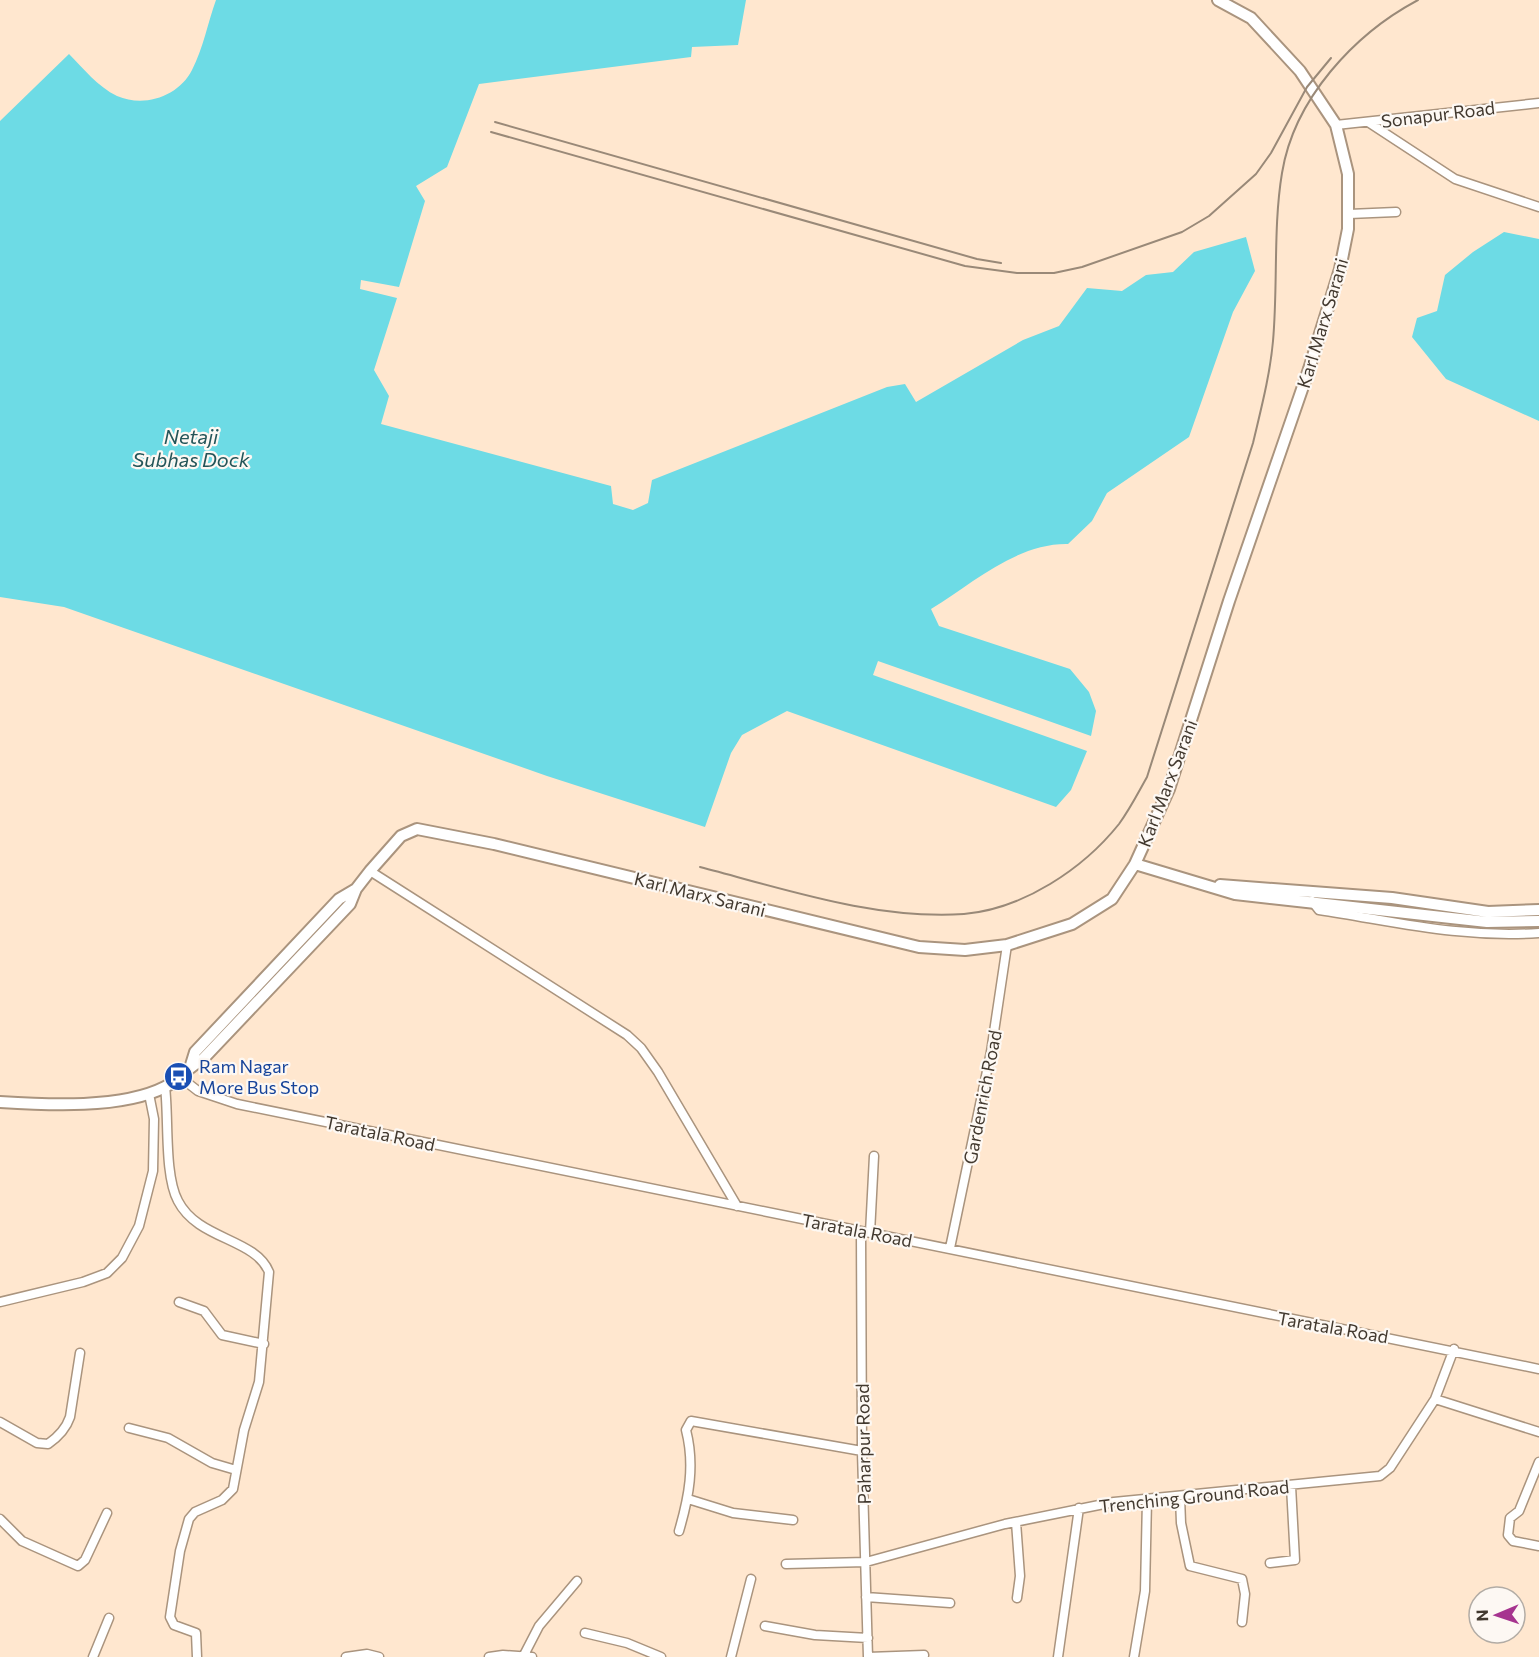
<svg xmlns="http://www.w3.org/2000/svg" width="1539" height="1657" viewBox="0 0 1539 1657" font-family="Commissioner,sans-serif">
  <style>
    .water { fill: #6ddbe5 }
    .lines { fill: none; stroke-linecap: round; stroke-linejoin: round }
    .minor-casing { stroke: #aa947e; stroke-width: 11 }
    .major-casing { stroke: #aa947e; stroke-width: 14 }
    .minor { stroke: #fff; stroke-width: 8 }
    .major { stroke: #fff; stroke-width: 10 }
    .rail { stroke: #998978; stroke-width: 2 }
    .labels { text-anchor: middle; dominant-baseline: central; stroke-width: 4.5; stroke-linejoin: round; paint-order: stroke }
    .street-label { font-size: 18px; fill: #42392f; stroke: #fdf8f3 }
    .transit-label { font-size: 18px; fill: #164399; stroke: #fdf8f3; text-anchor: start }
    .water-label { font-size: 20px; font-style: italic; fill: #245559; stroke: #fdf8f3 }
  </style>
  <rect width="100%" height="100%" fill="#ffe7cf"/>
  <path class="water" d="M 216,0 L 746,0 L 738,45 L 692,47 L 691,57 L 479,84 L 447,167 L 416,186 L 425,201 L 399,287 L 361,280 L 360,289 L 397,298 L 374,370 L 389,396 L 381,424 L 611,486 L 613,504 L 633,510 L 648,503 L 652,480 L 887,387 L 905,384 L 916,402 L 1023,340 L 1059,326 L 1087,288 L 1122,291 L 1146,275 L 1173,272 L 1194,252 L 1246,237 L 1255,271 L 1233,312 L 1189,437 L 1107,493 L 1092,521 L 1068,544 C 1017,543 973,583 931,609 L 939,626 L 1070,669 L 1089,692 L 1096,711 L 1091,736 L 878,661 L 873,675 L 1087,751 L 1071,790 L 1056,807 L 787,711 L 742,735 L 731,753 L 705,827 L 547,776 L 64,607 L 0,597 L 0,121 L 69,54 C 83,68 98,87 117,96 C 145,108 179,96 192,70 C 203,49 208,22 216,0 Z
    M 1504,232 L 1539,239 L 1539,421 L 1446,379 L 1412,337 L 1417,318 L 1437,311 L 1445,275 L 1473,252 Z"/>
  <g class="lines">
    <defs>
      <path id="minor" d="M 1368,122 L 1455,179 L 1539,207
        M 1336,125 L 1539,103
        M 1349,214 L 1396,212
        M 370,871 L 627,1035 L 641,1048 L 658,1072 L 737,1206
        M 1312,901 L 1319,910 C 1398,922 1458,938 1539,933
        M 180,1077 L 198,1091 L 237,1104 L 1539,1369
        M 165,1087 C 169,1118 164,1175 178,1201 C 198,1240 255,1238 269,1272 L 259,1382 L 244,1430 L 233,1489 L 222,1500 L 195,1512 L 189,1519 L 180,1551 L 170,1617 L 174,1625 L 196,1633 L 197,1657
        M 861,1232 L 862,1451 L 868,1657
        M 870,1233 L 874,1156
        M 950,1248 L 991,1052 L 1007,945
        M 0,1302 L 83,1282 L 107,1273 L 122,1258 L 139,1226 L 153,1171 L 154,1119 L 149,1094
        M 179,1302 L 204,1311 L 222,1335 L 264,1344
        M 1435,1399 L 1539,1432
        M 0,1422 L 37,1443 L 48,1444 C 58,1437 66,1429 70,1417 L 80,1353
        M 129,1428 L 168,1438 L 212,1463 L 236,1470
        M 1539,1462 L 1519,1511 L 1510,1518 L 1508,1535 L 1513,1541 L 1539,1546
        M 1180,1497 L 1181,1523 L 1190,1566 L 1242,1579 L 1245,1594 L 1242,1622
        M 688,1499 L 733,1513 L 793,1520
        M 0,1519 L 22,1541 L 78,1566 L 85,1560 L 107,1513
        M 1016,1522 L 1020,1576 L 1017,1598
        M 679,1531 C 689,1497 695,1465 686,1430 L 691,1421 L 862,1451
        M 1270,1563 L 1295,1560 L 1291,1486
        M 786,1564 L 866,1562 L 1005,1524 L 1114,1502 L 1380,1476 L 1390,1468 L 1435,1399 L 1454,1349
        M 866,1597 L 950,1603
        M 765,1626 L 815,1635 L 868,1638
        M 585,1633 L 627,1643 L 661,1657
        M 524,1655 L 539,1626 L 577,1581
        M 93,1657 L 109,1618
        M 346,1657 L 367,1654 L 379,1657
        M 489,1657 L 503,1655 L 532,1657
        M 731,1657 L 751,1579
        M 868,1657 L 924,1655
        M 1058,1657 L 1079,1508
        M 1134,1657 L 1145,1591 L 1147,1500"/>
      <path id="major" d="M 1135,864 L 1235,894 L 1487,922 L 1539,921
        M 1220,885 L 1392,898 L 1488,912 L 1539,910
        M 191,1065 L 195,1052 L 339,899 L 356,889
        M 0,1102 C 47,1105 122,1109 165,1087 C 179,1080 188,1067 202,1060 L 350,904 L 356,889 L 370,871 L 401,836 L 417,829 L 494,844 L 919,947 L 965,950 L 1007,945 L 1072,924 L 1112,899 L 1135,864 L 1169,789 L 1229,601 L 1309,369 L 1340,269 L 1348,229 L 1348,174 L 1336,125 L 1300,71 L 1251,18 L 1218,0"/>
    </defs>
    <use href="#minor" class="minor-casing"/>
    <use href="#major" class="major-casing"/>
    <use href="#minor" class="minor"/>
    <use href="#major" class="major"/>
    <path class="rail" d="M 495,122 L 977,259 L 1001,263
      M 491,132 L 965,266 L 1017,273 L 1054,273 L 1082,267 L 1182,232 L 1209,216 L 1256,174 L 1271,153 L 1307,87 L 1331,58
      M 700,867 C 785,889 875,920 964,914 C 1023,909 1083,869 1119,824 C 1130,809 1138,793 1147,777 L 1253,443 C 1261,409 1270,375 1273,341 C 1278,285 1273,227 1282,173 C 1294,99 1354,34 1418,0"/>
  </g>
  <defs>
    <symbol id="bus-disc" viewBox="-11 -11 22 22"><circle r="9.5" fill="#1a4fb4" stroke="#fdf8f3"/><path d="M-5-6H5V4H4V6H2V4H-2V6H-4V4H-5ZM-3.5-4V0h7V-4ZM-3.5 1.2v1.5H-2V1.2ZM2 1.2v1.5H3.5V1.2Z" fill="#fff"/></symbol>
  </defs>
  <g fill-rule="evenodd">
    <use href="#bus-disc" x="162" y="1060" width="33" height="33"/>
  </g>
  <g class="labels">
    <g class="street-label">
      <text transform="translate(1438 114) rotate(-7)">Sonapur Road</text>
      <text transform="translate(1322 323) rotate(-73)">Karl Marx Sarani</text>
      <text transform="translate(1167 783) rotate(-69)">Karl Marx Sarani</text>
      <text transform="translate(700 894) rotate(14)">Karl Marx Sarani</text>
      <text transform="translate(982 1097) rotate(-79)">Gardenrich Road</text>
      <text transform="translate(380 1133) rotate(12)">Taratala Road</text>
      <text transform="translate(857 1230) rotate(11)">Taratala Road</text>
      <text transform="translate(1333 1327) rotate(10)">Taratala Road</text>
      <text transform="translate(863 1444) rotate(-91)">Paharpur Road</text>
      <text transform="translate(1194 1496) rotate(-6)">Trenching Ground Road</text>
    </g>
    <g class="transit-label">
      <text x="199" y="1066">Ram Nagar<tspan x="199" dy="21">More Bus Stop</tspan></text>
    </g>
    <g class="water-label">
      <text x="191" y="436">Netaji<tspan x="191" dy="23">Subhas Dock</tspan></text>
    </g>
  </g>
  <g transform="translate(1497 1615) rotate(268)"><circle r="28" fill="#fdf8f3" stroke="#b2aca5" stroke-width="1.5"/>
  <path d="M0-4.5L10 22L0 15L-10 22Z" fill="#a6348f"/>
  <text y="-9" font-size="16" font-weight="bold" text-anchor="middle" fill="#42392f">N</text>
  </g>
</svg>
